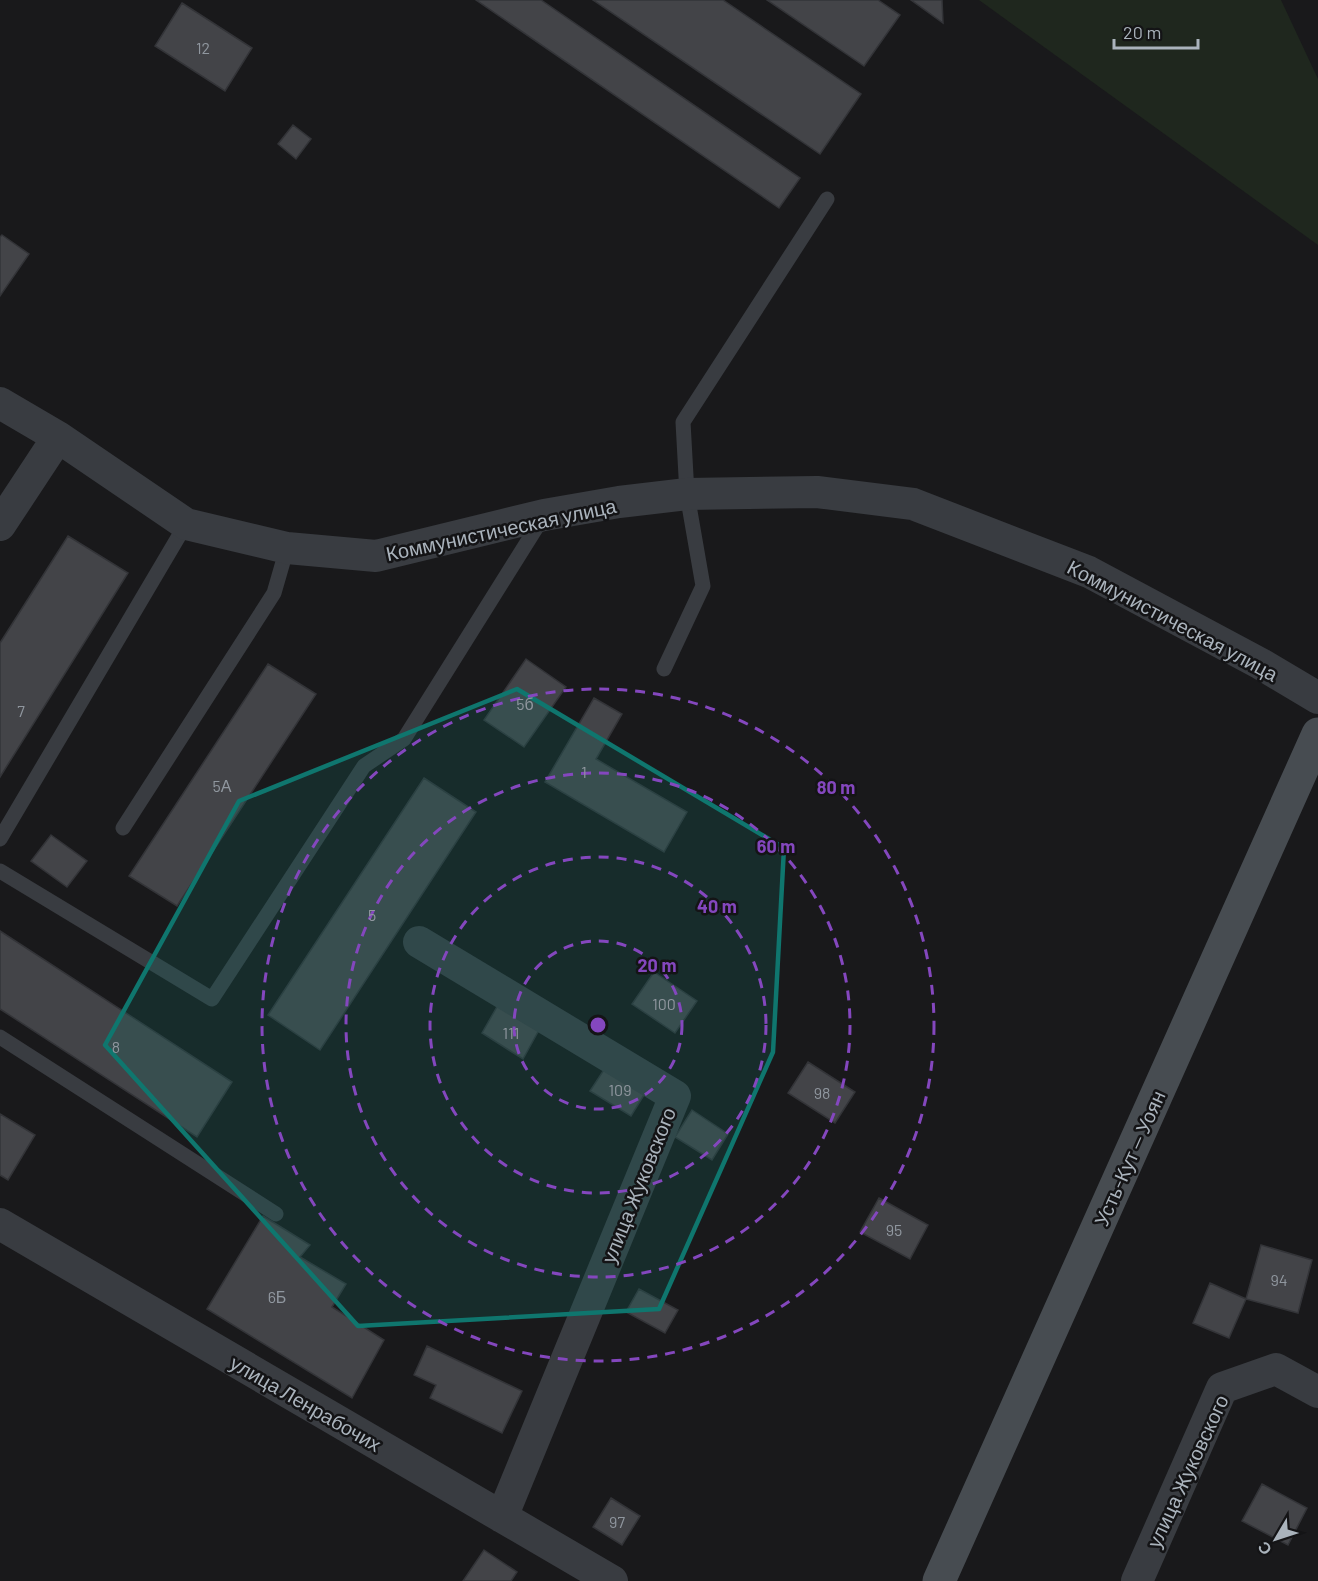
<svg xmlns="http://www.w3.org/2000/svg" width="1318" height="1581" viewBox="0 0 1318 1581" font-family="Barlow,sans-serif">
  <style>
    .green { fill: #1f271e }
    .building { fill: #434448; stroke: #333438; stroke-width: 1.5 }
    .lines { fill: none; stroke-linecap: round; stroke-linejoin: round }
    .service { stroke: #393c41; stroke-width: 15 }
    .minor { stroke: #393c41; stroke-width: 32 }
    .secondary { stroke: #474c51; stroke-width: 33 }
    .marked { fill: #0f766e; fill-opacity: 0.2; stroke: #0f766e; stroke-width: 4.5; stroke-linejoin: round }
    .ring { fill: none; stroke: #8447be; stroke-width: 3; stroke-dasharray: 10 8 }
    .labels { text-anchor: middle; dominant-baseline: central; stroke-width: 5; stroke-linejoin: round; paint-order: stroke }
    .number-label { font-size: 16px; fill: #90979f }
    .street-label { font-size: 20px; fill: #aab3bc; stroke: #141416 }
    .centre { fill: #8447be; stroke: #141416; stroke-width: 3 }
    .ring-label { font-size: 18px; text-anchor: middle; font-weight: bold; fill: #8447be; stroke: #141416; stroke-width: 5; stroke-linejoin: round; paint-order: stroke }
  </style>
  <rect width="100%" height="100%" fill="#19191b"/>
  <path class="green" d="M 979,0 L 1281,0 L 1318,79 L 1318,245 Z"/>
  <path class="building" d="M 476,0 L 541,0 L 800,178 L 779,208 Z
    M 593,0 L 723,0 L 861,94 L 820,154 Z
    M 767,0 L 878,0 L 900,15 L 864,66 Z
    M 911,0 L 942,0 L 943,23 Z
    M 182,3 L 252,48 L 225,91 L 155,46 Z
    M 293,125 L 311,139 L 296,159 L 278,144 Z
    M 2,235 L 29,254 L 0,296 L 0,237 Z
    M 68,536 L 128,573 L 0,777 L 0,643 Z
    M 526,659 L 566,687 L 524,747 L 484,720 Z
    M 268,664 L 316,694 L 177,906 L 129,876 Z
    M 594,698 L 622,714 L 596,759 L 687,812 L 664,852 L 545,782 Z
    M 424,778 L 476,812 L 320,1050 L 268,1015 Z
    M 51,835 L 87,861 L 67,887 L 31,861 Z
    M 0,931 L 232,1082 L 197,1137 L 0,1009 Z
    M 654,972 L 697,1001 L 675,1033 L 632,1004 Z
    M 498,1005 L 539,1030 L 523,1059 L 482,1033 Z
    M 609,1062 L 649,1087 L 631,1116 L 590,1091 Z
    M 808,1062 L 855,1092 L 835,1123 L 788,1093 Z
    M 692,1110 L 728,1134 L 712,1160 L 675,1137 Z
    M 0,1114 L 35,1135 L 8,1180 L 0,1175 Z
    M 879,1198 L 928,1225 L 910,1259 L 860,1232 Z
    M 263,1216 L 310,1245 L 300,1257 L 346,1284 L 332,1307 L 384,1340 L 352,1398 L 207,1309 Z
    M 1261,1245 L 1312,1260 L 1298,1313 L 1246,1299 Z
    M 1210,1283 L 1246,1299 L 1229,1338 L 1193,1323 Z
    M 639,1289 L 678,1310 L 665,1333 L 626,1312 Z
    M 427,1346 L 522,1391 L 502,1433 L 430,1398 L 436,1385 L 414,1375 Z
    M 1262,1484 L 1307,1508 L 1288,1545 L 1242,1521 Z
    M 611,1498 L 640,1516 L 622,1545 L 593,1527 Z
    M 484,1550 L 517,1572 L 511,1581 L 463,1581 Z"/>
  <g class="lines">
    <path class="service" d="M 664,669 L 703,586 L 687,494 L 683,422 L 827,199
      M 123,828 L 274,593 L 287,548
      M 0,839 L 186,524
      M 0,871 L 212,999 L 364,766 L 404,739 L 543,517
      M 0,1037 L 276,1214"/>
    <path class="minor" d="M 0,403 L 58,437 L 186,524 L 287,548 L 376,556 L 544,515 L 619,502 L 687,494 L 817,492 L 913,504 L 1089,572 L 1261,664 L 1318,698
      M 0,525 L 58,437
      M 419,942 L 675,1096 L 502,1517
      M 0,1224 L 612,1581
      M 1137,1581 L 1222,1388 L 1276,1369 L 1318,1392"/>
    <path class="secondary" d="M 939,1581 L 1318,734"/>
  </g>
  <path class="marked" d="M 517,689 L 784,848 L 773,1052 L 659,1309 L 358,1326 L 105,1045 L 239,801 Z"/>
  <g class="ring">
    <circle cx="598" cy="1025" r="84"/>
    <circle cx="598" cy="1025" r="168"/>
    <circle cx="598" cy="1025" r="252"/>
    <circle cx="598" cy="1025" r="336"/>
  </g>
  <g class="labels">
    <g class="number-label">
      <text x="203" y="47">12</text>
      <text x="525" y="703">5б</text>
      <text x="21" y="710">7</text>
      <text x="584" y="771">1</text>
      <text x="222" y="785">5А</text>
      <text x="372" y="914">5</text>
      <text x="664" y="1003">100</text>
      <text x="511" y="1032">111</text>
      <text x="116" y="1046">8</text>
      <text x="620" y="1089">109</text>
      <text x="822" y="1092">98</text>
      <text x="894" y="1229">95</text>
      <text x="1279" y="1279">94</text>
      <text x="277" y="1296">6Б</text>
      <text x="617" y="1521">97</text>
    </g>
    <g class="street-label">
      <text transform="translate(501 529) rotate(-12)">Коммунистическая улица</text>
      <text transform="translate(1173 620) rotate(28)">Коммунистическая улица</text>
      <text transform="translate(1129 1158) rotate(-66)">Усть-Кут — Уоян</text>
      <text transform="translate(638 1185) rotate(-68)">улица Жуковского</text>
      <text transform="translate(306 1403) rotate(30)">улица Ленрабочих</text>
      <text transform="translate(1187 1471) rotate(-65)">улица Жуковского</text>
    </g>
  </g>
  <circle cx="598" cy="1025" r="9" class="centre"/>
  <g class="ring-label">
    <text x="836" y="794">80 m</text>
    <text x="776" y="853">60 m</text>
    <text x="717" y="913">40 m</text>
    <text x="657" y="972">20 m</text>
  </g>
  <g transform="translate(1276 1539) rotate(231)" stroke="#141416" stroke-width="4.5" paint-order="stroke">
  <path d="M0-4.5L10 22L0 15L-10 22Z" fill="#aab3bc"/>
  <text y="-9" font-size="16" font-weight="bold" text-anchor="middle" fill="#aab3bc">С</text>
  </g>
  <path d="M1114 39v9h84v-9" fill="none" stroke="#aab3bc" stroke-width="3"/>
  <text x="1123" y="39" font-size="18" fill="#aab3bc" stroke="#141416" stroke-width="4.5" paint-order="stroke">20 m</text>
</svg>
